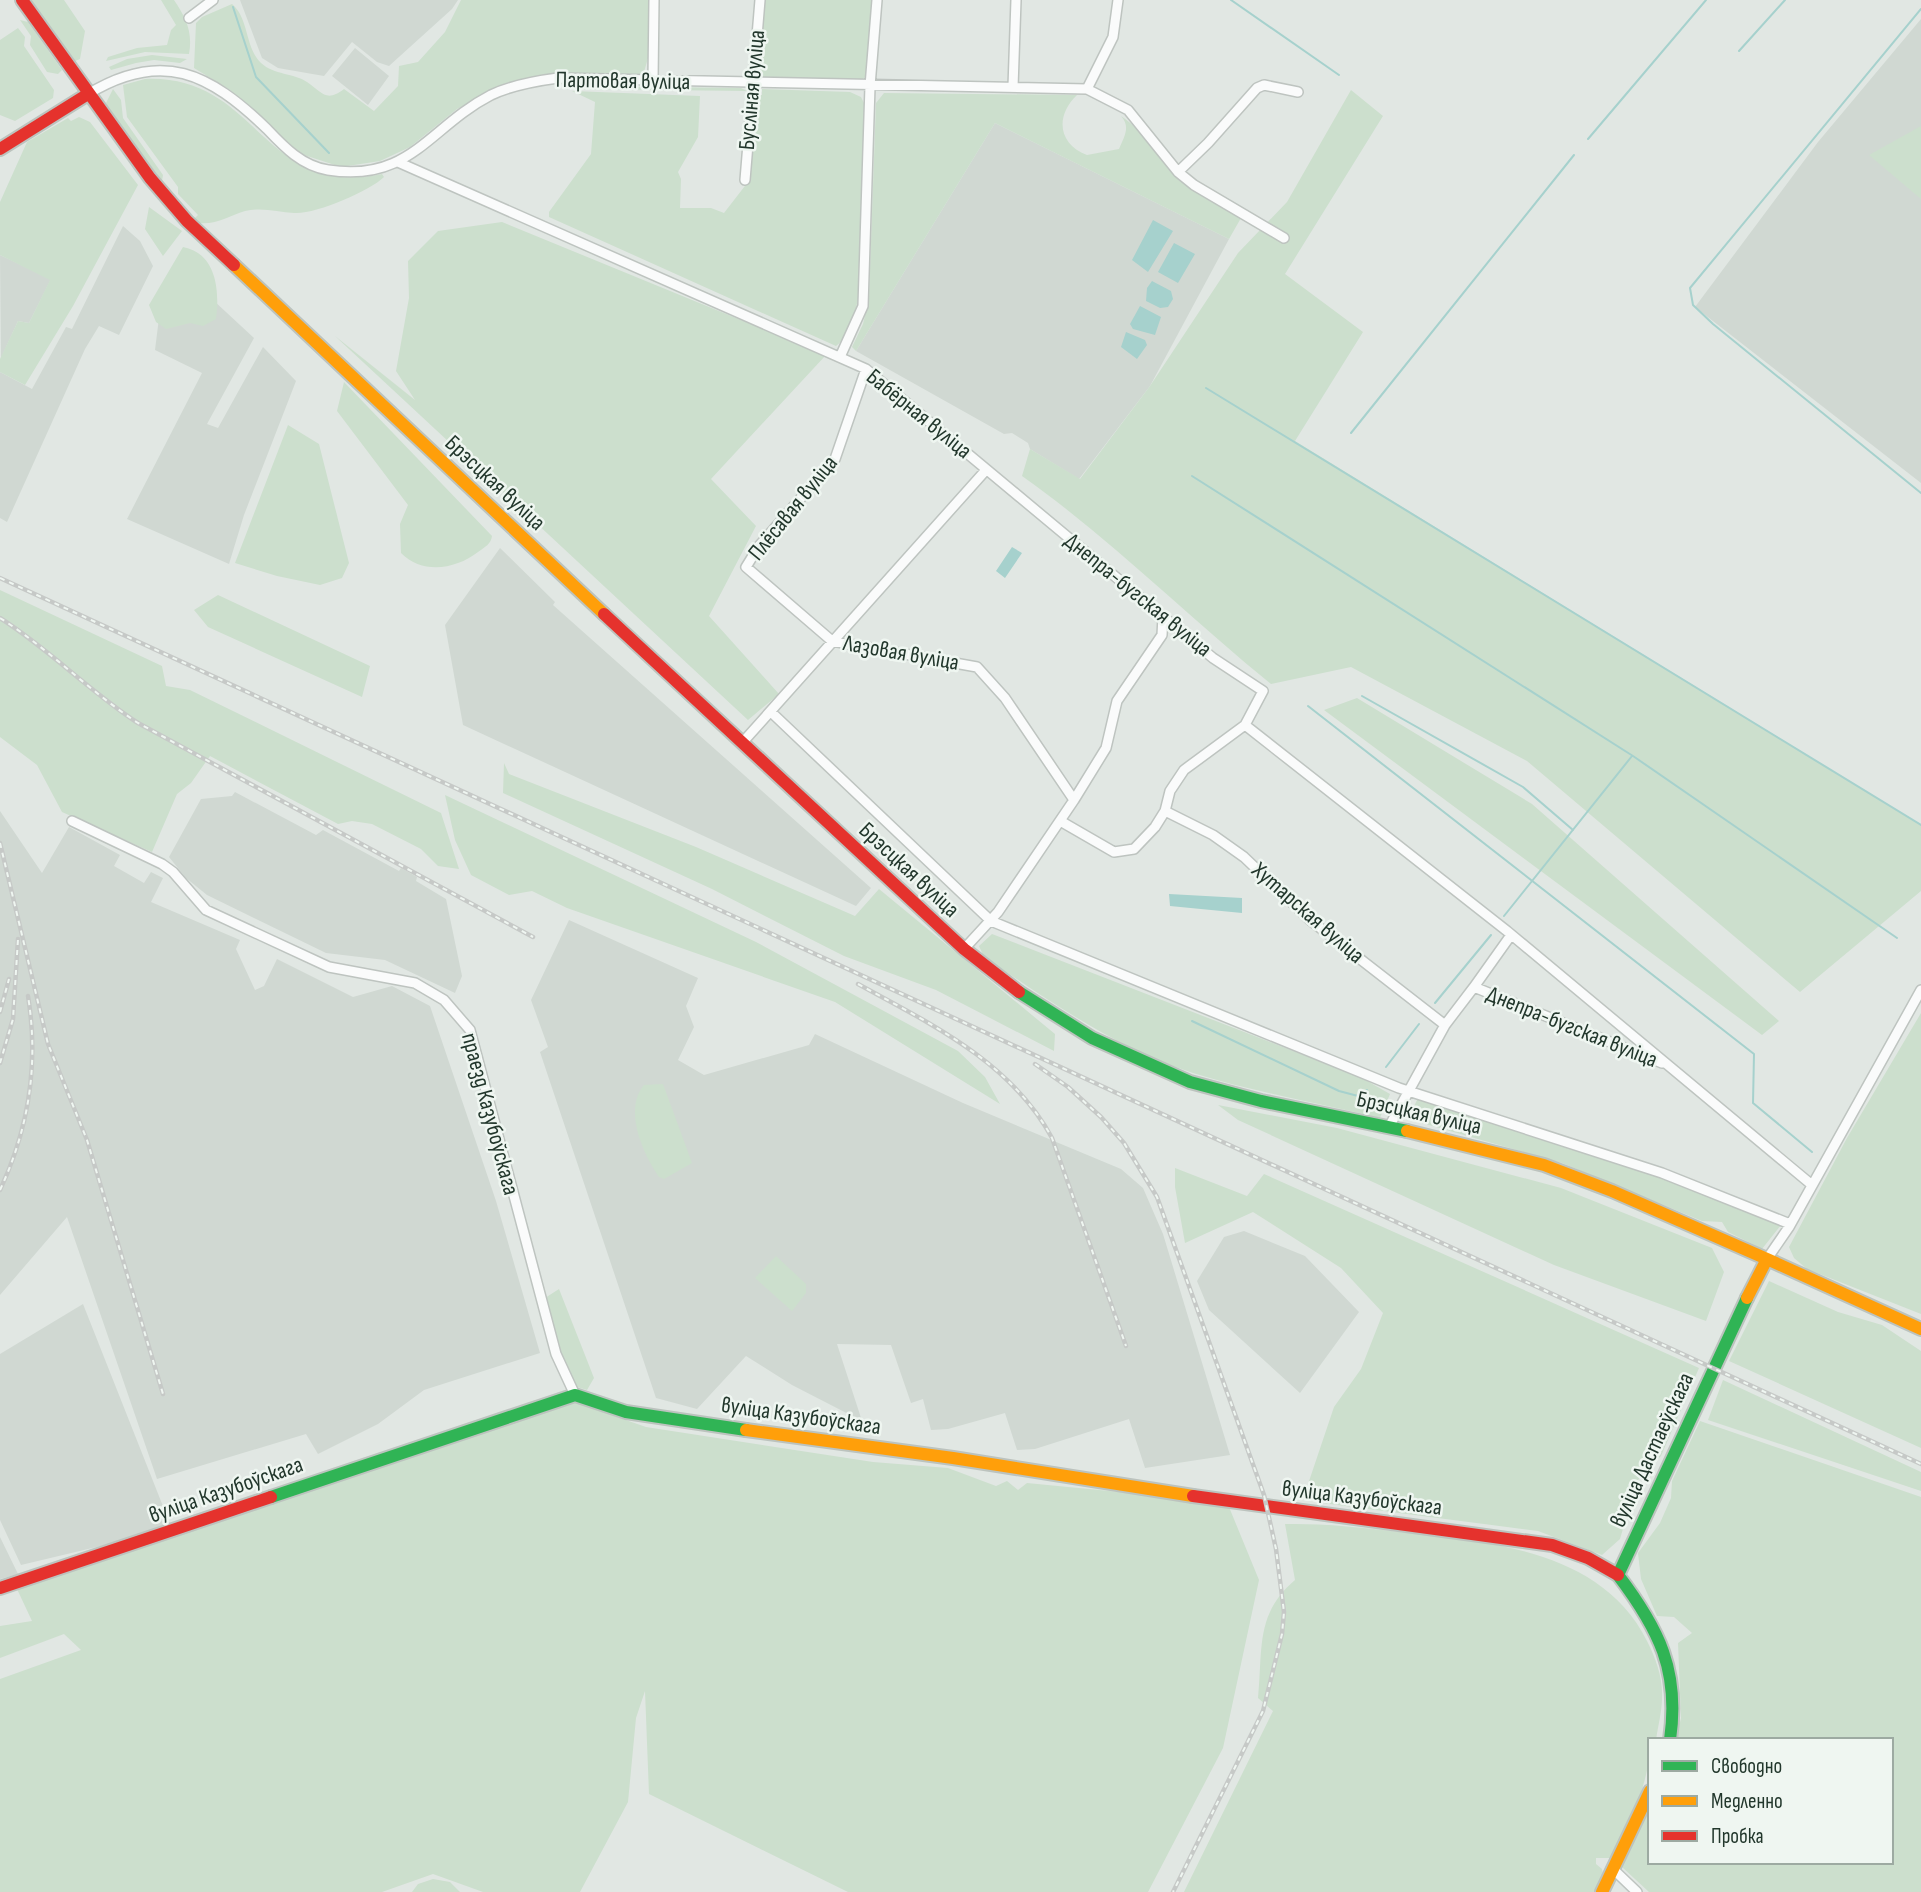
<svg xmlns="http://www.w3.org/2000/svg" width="1921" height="1892" viewBox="0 0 1921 1892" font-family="'Sofia Sans Condensed',sans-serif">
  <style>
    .built { fill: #d0d8d2 }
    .green { fill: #ccdfcd }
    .water { fill: #a6d1cd }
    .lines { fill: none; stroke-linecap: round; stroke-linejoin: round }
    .stream { stroke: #a6d1cd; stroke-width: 2 }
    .street-casing { stroke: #bec4c0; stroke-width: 12 }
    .fast-casing { stroke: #bcc3be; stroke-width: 16 }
    .slow-casing { stroke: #bcc3be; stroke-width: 16 }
    .jam-casing { stroke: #bcc3be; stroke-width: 16 }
    .street { stroke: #fafbfb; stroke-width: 9 }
    .fast { stroke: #30b455; stroke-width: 12 }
    .slow { stroke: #ff9f0a; stroke-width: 12 }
    .jam { stroke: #e5322d; stroke-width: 12 }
    .rail-casing { stroke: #c6c9c7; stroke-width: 4.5 }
    .rail { stroke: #eff6f1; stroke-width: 2; stroke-dasharray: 5; stroke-linecap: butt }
    .labels { text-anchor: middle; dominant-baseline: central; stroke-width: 5; stroke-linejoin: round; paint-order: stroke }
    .street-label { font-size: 23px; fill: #22372c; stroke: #eff6f1 }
  </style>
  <rect width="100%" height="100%" fill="#e1e7e3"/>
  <path class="built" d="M 240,0 L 458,0 L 452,9 L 389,66 L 377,62 L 352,42 L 324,76 L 278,68 L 262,58 Z
    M 1921,19 L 1921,483 L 1695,307 L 1818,142 Z
    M 355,48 L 389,76 L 368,105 L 332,76 Z
    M 995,123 L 1229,239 L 1150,386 L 1079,479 L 1030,449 L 1028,443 L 1012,433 L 1004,434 L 856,351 Z
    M 123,226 L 140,241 L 153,266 L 119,335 L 99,326 L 85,349 L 7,522 L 0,518 L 0,372 L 32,389 L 66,327 L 72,329 Z
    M 0,255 L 51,279 L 29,323 L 18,321 L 1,358 Z
    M 185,274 L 254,338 L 207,424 L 218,428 L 263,347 L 296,381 L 244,515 L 229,564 L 127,519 L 202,373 L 155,350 L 160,310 Z
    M 500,548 L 555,602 L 553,605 L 871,888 L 856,906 L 463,725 L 445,625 Z
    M 235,792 L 316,835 L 323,830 L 399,871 L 401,868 L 417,877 L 416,881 L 446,899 L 462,976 L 455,993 L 385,960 L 326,953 L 207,895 L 186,878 L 169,857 L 201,799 L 232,796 Z
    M 0,811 L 42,873 L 69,827 L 120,855 L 114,866 L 144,883 L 151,872 L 163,878 L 151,902 L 240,940 L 236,949 L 255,990 L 264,986 L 277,959 L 353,997 L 392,986 L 430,1006 L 496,1201 L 540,1353 L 424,1390 L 378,1424 L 318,1454 L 306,1434 L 157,1479 L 67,1217 L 0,1295 Z
    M 569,920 L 698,978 L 686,1006 L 694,1027 L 678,1060 L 704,1075 L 809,1045 L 815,1034 L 963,1103 L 1121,1169 L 1143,1188 L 1163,1234 L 1230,1455 L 1145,1468 L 1129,1419 L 1035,1449 L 1017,1450 L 1005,1413 L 948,1429 L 931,1430 L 923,1399 L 911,1403 L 891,1345 L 837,1344 L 862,1421 L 792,1385 L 746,1356 L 697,1409 L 656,1398 L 540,1052 L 548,1047 L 531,1000 Z
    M 1244,1231 L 1305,1256 L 1359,1312 L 1300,1393 L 1209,1310 L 1197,1281 L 1224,1237 Z
    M 83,1304 L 172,1529 L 21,1565 L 0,1520 L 0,1354 Z
    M 0,1537 L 18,1574 L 0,1579 Z"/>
  <path class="green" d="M 30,0 L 64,0 L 85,31 L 80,59 L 73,62 Z
    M 161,0 L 174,0 C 186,18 193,32 189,54 L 145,52 L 106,61 L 108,57 L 137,48 L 167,45 L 171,30 L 176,25 Z
    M 461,0 L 651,0 L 648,58 L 644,72 L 639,76 L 553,74 L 506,83 L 457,109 L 410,147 L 380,161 L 341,167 L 301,154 L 230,90 L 194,68 L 196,23 L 202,17 L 232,4 C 249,18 245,48 261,63 C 274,75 294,73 307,82 C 322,92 326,103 344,89 L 374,111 L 398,86 L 399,66 L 418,62 L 445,32 Z
    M 763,0 L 873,0 L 868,75 L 859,82 L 759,78 Z
    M 20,20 L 28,22 L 62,70 L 58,74 L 47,72 L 30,45 L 31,36 Z
    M 18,28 L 25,37 L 24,46 L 54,90 L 53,98 L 15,121 L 0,115 L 0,40 Z
    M 152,55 L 187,59 L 180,63 L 154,60 L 136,63 L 111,70 L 109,67 L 127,59 Z
    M 145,79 C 259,74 261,199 382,174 L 384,177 C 370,191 314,215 294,213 C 278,212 262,207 245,211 C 229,216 217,225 198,223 L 194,219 L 198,215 L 178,194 L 178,187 L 127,117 L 123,85 Z
    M 575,86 L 741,88 L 747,91 L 576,89 Z
    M 113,89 L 121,100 L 123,118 L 163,175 L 162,181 L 108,108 L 106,103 Z
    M 762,89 L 850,92 L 861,97 L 866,107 L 859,294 C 856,310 850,336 836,346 L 549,217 L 549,212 L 591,154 L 595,102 L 572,91 L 700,96 L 698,137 L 678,172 L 681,179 L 680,208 L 711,208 L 724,213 L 748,182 L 755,95 L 762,95 Z
    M 1351,90 L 1383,116 L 1285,274 L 1363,332 L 1295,441 L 1921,825 L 1921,891 L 1800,992 L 1527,761 L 1351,667 L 1271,684 C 1187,616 1110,538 1022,476 L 1030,449 L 1080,479 L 1150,386 L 1238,253 L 1287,202 Z
    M 884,93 L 1077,95 C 1055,116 1058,144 1087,155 L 1119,149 C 1124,137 1131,127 1121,116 C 1144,131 1154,153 1172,173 C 1190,192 1218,205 1241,218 L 1229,239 L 995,123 L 856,351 L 852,347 L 863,324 L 869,298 L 876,103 Z
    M 79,117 L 90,122 L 138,185 L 73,306 L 25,385 L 0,372 L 0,359 L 18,321 L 29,323 L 50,280 L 0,255 L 0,202 L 27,142 L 68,118 L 71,121 Z
    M 1921,126 L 1921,199 L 1869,155 Z
    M 149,207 L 182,231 L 163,256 L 145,229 Z
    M 502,222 L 826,355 L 711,479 L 756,526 L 709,616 L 779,694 L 748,720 L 335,336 L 415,400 L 396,371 L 409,298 L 408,261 L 438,231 Z
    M 183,247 C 216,253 220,290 216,319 L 203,326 L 190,323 L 166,329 L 156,322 L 149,305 Z
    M 344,382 L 492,536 C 491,544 485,547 478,552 C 456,569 423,575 401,553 L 400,524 L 408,505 L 337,411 Z
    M 288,425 L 319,444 L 349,563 L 342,578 L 320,585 L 277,576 L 235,563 Z
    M 0,590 L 162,666 L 166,686 L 190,690 L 441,813 L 459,869 L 438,866 L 421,849 L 372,824 L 352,821 L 338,824 L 210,756 L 191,783 L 177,794 L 152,852 L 62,812 L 37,765 L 0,737 Z
    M 218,595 L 370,666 L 362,697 L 208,627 L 194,610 Z
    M 1357,698 L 1532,804 L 1779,1021 L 1762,1035 L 1324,710 Z
    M 504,763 L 509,774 L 696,847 L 855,916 L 879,889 L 1055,1034 L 1054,1051 L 936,990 L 844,956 L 712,889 L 503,793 Z
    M 445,795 L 756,942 L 958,1051 L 985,1077 L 1000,1104 L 835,1002 L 567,908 L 532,891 L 509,895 L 471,875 L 455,840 Z
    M 992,934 L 1360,1077 L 1390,1094 L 1380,1118 C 1318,1103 1254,1092 1193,1073 C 1116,1048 1051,1002 984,957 L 979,946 Z
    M 1921,1013 L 1921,1314 L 1807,1269 L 1794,1258 L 1789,1247 L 1847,1138 Z
    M 663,1084 L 692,1163 L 664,1179 L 659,1177 C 643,1154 623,1110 644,1085 Z
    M 1418,1098 L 1601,1155 L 1781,1225 L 1762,1249 L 1728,1232 L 1722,1222 L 1702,1221 L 1562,1163 L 1408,1119 Z
    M 1218,1105 L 1337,1128 L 1561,1188 L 1712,1248 L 1724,1272 L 1706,1321 L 1554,1265 L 1238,1120 Z
    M 1175,1168 L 1247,1196 L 1264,1174 L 1699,1368 L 1661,1456 L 1637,1481 L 1620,1539 L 1602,1555 L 1538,1531 L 1322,1503 L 1304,1496 L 1334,1407 L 1361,1369 L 1383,1313 L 1341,1268 L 1253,1212 L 1185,1243 L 1175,1187 Z
    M 776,1256 L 806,1284 L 806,1293 L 792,1311 L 755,1278 Z
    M 1769,1281 L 1838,1312 L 1882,1325 L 1921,1351 L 1921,1448 L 1729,1361 Z
    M 559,1289 L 594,1378 L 587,1390 L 577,1387 L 566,1371 L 545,1298 Z
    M 1723,1380 L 1921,1472 L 1921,1491 L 1708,1420 Z
    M 571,1401 L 646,1427 L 873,1462 L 948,1468 L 996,1486 L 1007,1481 L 1018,1490 L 1027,1483 L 1161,1496 L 1229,1507 L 1259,1580 L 1223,1748 L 1148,1892 L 848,1892 L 649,1794 L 645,1691 L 636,1718 L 628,1802 L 580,1892 L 483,1892 L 433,1874 L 382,1892 L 0,1892 L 0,1679 L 81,1650 L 64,1634 L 0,1658 L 0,1626 L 32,1621 L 17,1589 Z
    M 1700,1421 L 1921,1497 L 1921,1892 L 1649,1892 L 1622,1867 L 1638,1825 L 1650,1807 L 1650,1862 L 1891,1862 L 1891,1740 L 1676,1740 L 1681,1718 L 1678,1643 L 1692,1633 L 1674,1617 L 1657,1616 L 1641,1579 L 1638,1553 L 1660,1523 L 1671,1498 L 1672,1481 Z
    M 1285,1524 C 1329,1523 1373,1529 1418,1534 C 1503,1543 1605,1556 1647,1641 C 1656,1659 1663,1678 1662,1698 C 1662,1711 1658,1726 1656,1740 L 1650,1740 C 1650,1785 1631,1818 1610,1858 L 1596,1858 L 1596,1864 L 1602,1869 L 1604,1878 L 1597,1892 L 1184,1892 L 1273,1711 L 1258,1698 C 1263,1649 1255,1614 1295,1580 Z
    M 433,1879 L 450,1882 L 460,1892 L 412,1892 L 418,1884 Z"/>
  <path class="water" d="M 1153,220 L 1173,231 L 1148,272 L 1132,260 Z
    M 1174,243 L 1195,254 L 1178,283 L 1158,272 Z
    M 1152,281 L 1171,291 L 1173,299 L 1168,307 L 1160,308 L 1146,301 L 1147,288 Z
    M 1140,306 L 1161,317 L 1155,335 L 1133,329 L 1130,324 Z
    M 1126,332 L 1145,340 L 1147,345 L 1137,359 L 1121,347 Z
    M 1012,547 L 1022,553 L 1005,578 L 996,571 Z
    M 1169,894 L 1242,898 L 1242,913 L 1170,906 Z"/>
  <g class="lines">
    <path class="stream" d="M 1231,0 L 1339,75
      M 233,7 L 256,77 L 329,153
      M 1921,9 L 1690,288 L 1693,305 L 1713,324 L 1921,493
      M 1739,51 L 1785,0
      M 1588,139 L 1706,0
      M 1206,388 L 1921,825
      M 1351,433 L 1574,155
      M 1192,476 L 1633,756 L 1897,938
      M 1362,696 L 1523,787 L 1573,830
      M 1308,706 L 1754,1054 L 1753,1103 L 1812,1152
      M 1504,916 L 1632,756
      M 1435,1003 L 1491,935
      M 1192,1021 L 1339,1091 L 1358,1096 L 1367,1090
      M 1386,1067 L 1419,1024"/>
    <defs>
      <path id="street" d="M 189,18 L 213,0
        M 653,80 L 654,0
        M 1013,87 L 1016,0
        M 1087,89 L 1113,37 L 1118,0
        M 88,94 C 162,49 209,73 267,129 C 284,147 302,166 328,170 C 410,183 429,127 491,95 C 512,85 535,81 558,78 L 1087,89 L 1128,110 L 1178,172 L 1194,185 L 1284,238
        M 400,163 L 866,369 L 1213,658 L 1263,691 L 1245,725 L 1507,931 L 1812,1185
        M 1178,172 L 1208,143 L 1257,88 L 1264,85 L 1298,92
        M 745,180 L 760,0
        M 840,357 L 863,306 L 870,86 L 877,0
        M 866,369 L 835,459 L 759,546 L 746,567 L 832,641 L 977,667 L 1005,698 L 1074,800 L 998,912 L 964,949
        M 771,712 L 991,921 L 1399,1088 L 1662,1173 L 1790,1224
        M 742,743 L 986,470
        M 1074,800 L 1106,748 L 1117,701 L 1162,635 L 1163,617
        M 1165,811 L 1213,835 L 1244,857 L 1310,920 L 1445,1025
        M 72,821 L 162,864 L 173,872 L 206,910 L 329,967 L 415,983 L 444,1000 L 470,1030 L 556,1354 L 575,1395
        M 1062,822 L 1114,852 L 1134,849 L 1155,827 L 1165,811 L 1170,791 L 1184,770 L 1245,725
        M 1474,987 L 1511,935
        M 1389,1127 L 1445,1025 L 1474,987 L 1662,1063
        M 1767,1259 L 1789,1227 L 1921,990
        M 1613,1869 L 1637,1892"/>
      <path id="fast" d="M 1019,992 L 1092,1038 L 1190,1082 L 1261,1101 L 1407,1131
        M 271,1497 L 575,1395 L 626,1412 L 746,1430
        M 1670,1740 C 1680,1671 1659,1629 1618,1575 L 1747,1298"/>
      <path id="slow" d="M 234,265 L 604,614
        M 1407,1131 L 1544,1165 L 1612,1191 L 1767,1259 L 1747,1298
        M 1767,1259 L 1921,1329
        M 746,1430 L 953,1458 L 1193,1496
        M 1602,1892 L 1650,1791"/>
      <path id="jam" d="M 22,0 L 150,178 L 187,221 L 234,265
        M 0,149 L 88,94
        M 604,614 L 964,949 L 1019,992
        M 1193,1496 L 1552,1545 L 1588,1558 L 1618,1575
        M 0,1588 L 271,1497"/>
    </defs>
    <use href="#street" class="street-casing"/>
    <use href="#fast" class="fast-casing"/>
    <use href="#slow" class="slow-casing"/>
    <use href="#jam" class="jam-casing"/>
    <use href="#street" class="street"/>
    <use href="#fast" class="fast"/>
    <use href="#slow" class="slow"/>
    <use href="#jam" class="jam"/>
    <defs>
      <path id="rail" d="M 0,578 L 1921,1464
        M 0,618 C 49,649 89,691 138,723 L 533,937
        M 0,843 L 48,1044 L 87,1140 L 163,1394
        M 858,984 C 931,1024 1011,1062 1052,1138 L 1126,1346
        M 0,1012 L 9,979
        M 0,1063 L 13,1019 L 18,939
        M 1035,1064 L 1068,1087 L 1101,1117 L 1124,1143 L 1157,1197 L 1264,1495 L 1276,1549 L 1284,1612 L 1282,1634 L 1263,1711 L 1173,1892
        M 0,1190 C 29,1128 39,1064 28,996"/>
    </defs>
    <use href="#rail" class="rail-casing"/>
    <use href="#rail" class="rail"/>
  </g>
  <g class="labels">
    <g class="street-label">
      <text transform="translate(623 81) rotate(1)">Партовая вуліца</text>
      <text transform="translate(752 90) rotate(-85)">Бусліная вуліца</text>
      <text transform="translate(919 414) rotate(39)">Бабёрная вуліца</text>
      <text transform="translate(495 483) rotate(43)">Брэсцкая вуліца</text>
      <text transform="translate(793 508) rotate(-51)">Плёсавая вуліца</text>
      <text transform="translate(1138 595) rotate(39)">Днепра-бугская вуліца</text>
      <text transform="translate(901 653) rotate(10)">Лазовая вуліца</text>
      <text transform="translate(909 870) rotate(43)">Брэсцкая вуліца</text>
      <text transform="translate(1308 913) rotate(41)">Хутарская вуліца</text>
      <text transform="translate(1572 1027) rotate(22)">Днепра-бугская вуліца</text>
      <text transform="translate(1419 1113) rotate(13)">Брэсцкая вуліца</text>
      <text transform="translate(490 1114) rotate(75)">праезд Казубоўскага</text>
      <text transform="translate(801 1416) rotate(8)">вуліца Казубоўскага</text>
      <text transform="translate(1652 1450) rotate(-65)">вуліца Дастаеўскага</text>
      <text transform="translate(226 1490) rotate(-19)">вуліца Казубоўскага</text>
      <text transform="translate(1362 1498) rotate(7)">вуліца Казубоўскага</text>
    </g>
  </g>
  <rect x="1648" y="1738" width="245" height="126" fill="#eff6f1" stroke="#9daaa2" stroke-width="2"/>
  <rect x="1662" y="1761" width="35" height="10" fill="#30b455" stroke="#9daaa2" stroke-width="2"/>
  <text x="1711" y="1773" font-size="21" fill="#22372c">Свободно</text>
  <rect x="1662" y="1796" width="35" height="10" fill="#ff9f0a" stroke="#9daaa2" stroke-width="2"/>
  <text x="1711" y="1808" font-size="21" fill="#22372c">Медленно</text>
  <rect x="1662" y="1831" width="35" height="10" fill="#e5322d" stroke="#9daaa2" stroke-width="2"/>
  <text x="1711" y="1843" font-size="21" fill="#22372c">Пробка</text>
</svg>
